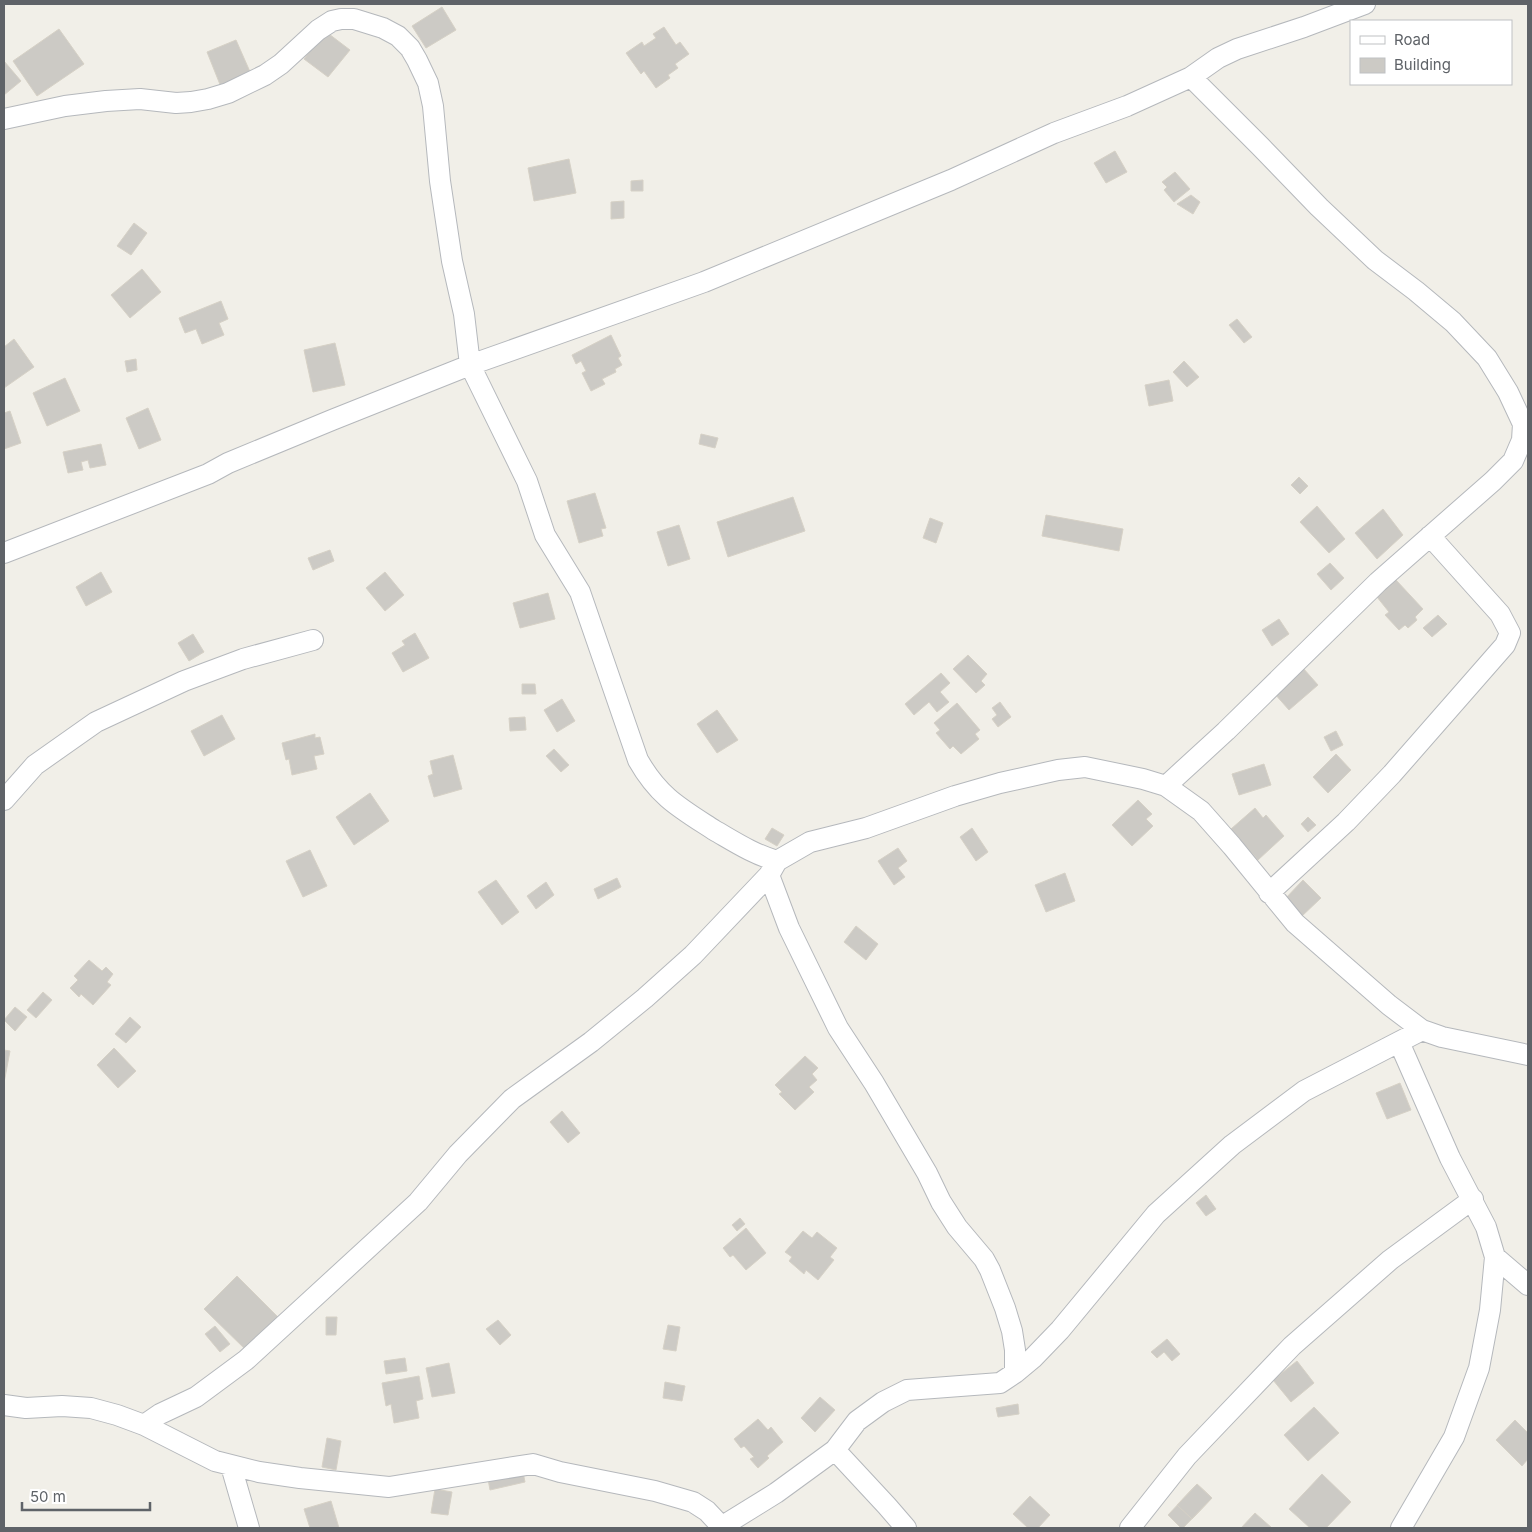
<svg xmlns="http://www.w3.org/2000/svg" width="1532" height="1532" viewBox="0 0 1532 1532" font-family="Inter,sans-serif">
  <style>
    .building { fill: #cccac5; stroke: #d6d1c6 }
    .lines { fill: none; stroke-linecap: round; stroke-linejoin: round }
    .minor-casing { stroke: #b5b8bc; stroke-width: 22 }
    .minor { stroke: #fff; stroke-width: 20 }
  </style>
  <rect width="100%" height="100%" fill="#f1efe8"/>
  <path class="building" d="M 442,7 L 456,30 L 426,48 L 412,26 Z
    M 664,27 L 676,45 L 680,42 L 689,54 L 675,64 L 678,68 L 668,75 L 670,78 L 656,88 L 644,71 L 641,74 L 626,53 L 642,42 L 644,46 L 656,38 L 653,34 Z
    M 59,29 L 84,64 L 37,96 L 13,61 Z
    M 325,31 L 350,50 L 328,77 L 304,59 Z
    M 236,40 L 251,74 L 221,87 L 207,52 Z
    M 4,61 L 21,81 L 4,95 Z
    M 1115,151 L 1127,172 L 1106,183 L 1094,163 Z
    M 569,159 L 576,193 L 534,201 L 528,168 Z
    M 1175,172 L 1190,189 L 1174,202 L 1164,190 L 1167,187 L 1162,182 Z
    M 643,180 L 643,191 L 631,191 L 631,181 Z
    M 1191,195 L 1200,202 L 1193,214 L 1177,204 Z
    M 624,201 L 624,218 L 611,219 L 611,202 Z
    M 134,223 L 147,233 L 131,255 L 117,246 Z
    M 142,269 L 161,292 L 130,318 L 111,295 Z
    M 221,301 L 228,319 L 219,323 L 224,335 L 202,344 L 196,329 L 185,333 L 179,318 Z
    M 1237,319 L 1252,337 L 1244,343 L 1229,325 Z
    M 611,335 L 621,356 L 618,358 L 622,365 L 615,369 L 616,372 L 602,379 L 605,384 L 591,391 L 582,373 L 586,371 L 581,361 L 576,364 L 572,355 Z
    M 14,339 L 34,367 L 4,388 L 4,347 Z
    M 335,343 L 345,385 L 313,392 L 304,350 Z
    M 136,359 L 137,370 L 127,372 L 125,361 Z
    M 1184,361 L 1199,377 L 1187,387 L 1173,372 Z
    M 65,378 L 80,411 L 47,426 L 33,393 Z
    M 1169,380 L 1173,401 L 1149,406 L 1145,385 Z
    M 148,408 L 161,440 L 139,449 L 126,418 Z
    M 10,411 L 21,443 L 4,449 L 4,413 Z
    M 701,434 L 718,438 L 715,448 L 699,444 Z
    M 101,444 L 106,465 L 90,468 L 88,460 L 81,462 L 83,470 L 68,473 L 63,452 Z
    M 1299,477 L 1308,486 L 1300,494 L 1291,485 Z
    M 595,493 L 606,528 L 601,529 L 603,536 L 579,543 L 567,501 Z
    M 793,497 L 805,531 L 728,557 L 717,522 Z
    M 1317,506 L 1345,539 L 1329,553 L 1300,522 Z
    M 1383,509 L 1403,535 L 1377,559 L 1355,533 Z
    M 1046,515 L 1123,529 L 1119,551 L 1042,536 Z
    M 930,518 L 943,523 L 936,543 L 923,538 Z
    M 679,525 L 690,559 L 668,566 L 657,532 Z
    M 330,550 L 334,561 L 313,570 L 308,558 Z
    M 1330,563 L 1344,578 L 1331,590 L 1317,574 Z
    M 101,572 L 112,592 L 86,606 L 76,587 Z
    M 385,572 L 404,595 L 385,611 L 366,588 Z
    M 1396,580 L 1423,609 L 1415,617 L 1417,620 L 1408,628 L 1405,625 L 1399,630 L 1385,615 L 1389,612 L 1377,597 Z
    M 548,593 L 555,619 L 520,628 L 513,603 Z
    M 1438,615 L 1447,624 L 1432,637 L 1423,628 Z
    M 1279,619 L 1289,634 L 1272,646 L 1262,630 Z
    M 415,633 L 429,658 L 403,672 L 392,653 L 405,645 L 402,641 Z
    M 193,634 L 204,652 L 189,661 L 178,643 Z
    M 968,655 L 987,674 L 981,681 L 985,685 L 976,693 L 953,669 Z
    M 1303,668 L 1318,685 L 1289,710 L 1274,693 Z
    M 941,673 L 950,683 L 940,692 L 949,702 L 937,712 L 929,702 L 914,715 L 905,704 Z
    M 522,684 L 535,684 L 536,694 L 522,694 Z
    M 562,699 L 575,721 L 557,732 L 544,710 Z
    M 1000,702 L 1011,717 L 998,727 L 992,719 L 997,715 L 992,708 Z
    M 957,703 L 980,730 L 975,734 L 979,739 L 961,754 L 953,746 L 950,749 L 936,733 L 940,730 L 934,723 Z
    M 717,710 L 738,740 L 717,753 L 697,724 Z
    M 222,715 L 235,739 L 204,756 L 191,731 Z
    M 525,717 L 526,730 L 510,731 L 509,718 Z
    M 1336,731 L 1343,745 L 1331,751 L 1324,737 Z
    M 315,734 L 315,738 L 320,737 L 324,754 L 314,756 L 317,769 L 292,775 L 289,759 L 286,760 L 282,743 Z
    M 554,749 L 569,765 L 561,772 L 546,756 Z
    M 1336,754 L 1351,770 L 1328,793 L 1313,777 Z
    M 453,755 L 462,789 L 434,797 L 428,776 L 433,774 L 430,761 Z
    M 1264,764 L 1271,785 L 1239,795 L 1232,774 Z
    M 370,793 L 389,821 L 354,845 L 336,817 Z
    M 1138,800 L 1152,814 L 1146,819 L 1153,826 L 1132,846 L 1112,825 Z
    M 1255,808 L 1263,818 L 1266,815 L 1284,836 L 1258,860 L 1231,829 Z
    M 1308,817 L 1316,825 L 1308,832 L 1301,824 Z
    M 772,828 L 784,835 L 777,846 L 765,839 Z
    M 972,828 L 988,852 L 976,861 L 960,837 Z
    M 898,848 L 907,861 L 898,868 L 905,877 L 894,885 L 878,861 Z
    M 310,850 L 327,886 L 303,897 L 286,861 Z
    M 1065,873 L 1075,901 L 1046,912 L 1035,885 Z
    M 617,878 L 621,887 L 598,899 L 594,889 Z
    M 496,880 L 519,912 L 502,925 L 478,892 Z
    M 1303,880 L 1321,898 L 1301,917 L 1284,900 Z
    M 546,882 L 554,895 L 536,909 L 527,896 Z
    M 856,926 L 878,944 L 866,960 L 844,942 Z
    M 89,960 L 102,971 L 106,967 L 113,974 L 107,982 L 111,985 L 93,1005 L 81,994 L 79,997 L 70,988 L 78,980 L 74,976 Z
    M 43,992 L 52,1000 L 36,1018 L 27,1010 Z
    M 15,1007 L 27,1017 L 15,1031 L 4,1020 Z
    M 130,1017 L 141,1027 L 126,1043 L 115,1034 Z
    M 114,1048 L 136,1071 L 118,1088 L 97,1065 Z
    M 4,1050 L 10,1051 L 4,1083 Z
    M 805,1056 L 818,1068 L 812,1074 L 817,1080 L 809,1087 L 814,1092 L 795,1110 L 779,1094 L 782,1092 L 775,1085 Z
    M 1400,1083 L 1411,1110 L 1387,1119 L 1376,1093 Z
    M 562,1111 L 580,1133 L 568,1143 L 550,1122 Z
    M 1206,1195 L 1216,1209 L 1206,1216 L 1196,1203 Z
    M 740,1218 L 745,1224 L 737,1231 L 732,1225 Z
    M 746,1228 L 766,1253 L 746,1270 L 733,1255 L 730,1257 L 723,1248 Z
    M 803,1231 L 812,1238 L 817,1232 L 837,1248 L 830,1257 L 834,1260 L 818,1280 L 806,1270 L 804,1274 L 789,1261 L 792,1257 L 785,1252 Z
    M 237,1276 L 280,1319 L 248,1352 L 204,1309 Z
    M 326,1317 L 337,1317 L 336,1335 L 326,1335 Z
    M 498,1320 L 511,1335 L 500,1345 L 486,1329 Z
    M 668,1325 L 680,1327 L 676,1351 L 663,1349 Z
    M 215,1326 L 230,1344 L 220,1352 L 205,1334 Z
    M 1167,1339 L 1180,1354 L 1172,1361 L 1164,1352 L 1157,1358 L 1151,1352 Z
    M 405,1358 L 407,1371 L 386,1374 L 384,1361 Z
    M 1297,1361 L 1314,1383 L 1291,1402 L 1273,1380 Z
    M 449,1363 L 455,1393 L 432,1397 L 426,1368 Z
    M 419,1376 L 423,1399 L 416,1401 L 419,1418 L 394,1423 L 391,1404 L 386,1406 L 382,1383 Z
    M 665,1382 L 685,1386 L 682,1401 L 663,1398 Z
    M 820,1397 L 835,1410 L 815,1432 L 801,1418 Z
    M 1018,1404 L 1019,1414 L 998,1417 L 996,1408 Z
    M 1314,1407 L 1339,1433 L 1308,1461 L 1284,1435 Z
    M 758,1419 L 768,1430 L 771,1427 L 783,1442 L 767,1456 L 769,1458 L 758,1468 L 750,1459 L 754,1457 L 744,1446 L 741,1448 L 734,1439 Z
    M 1515,1420 L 1528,1433 L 1528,1459 L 1522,1466 L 1496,1440 Z
    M 327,1438 L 341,1441 L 336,1470 L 322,1467 Z
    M 523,1472 L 525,1482 L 490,1490 L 488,1479 Z
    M 1322,1474 L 1351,1502 L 1326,1528 L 1310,1528 L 1289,1509 Z
    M 1197,1484 L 1212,1498 L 1183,1528 L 1181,1528 L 1168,1515 Z
    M 1197,1484 L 1212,1498 L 1192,1519 L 1177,1505 Z
    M 435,1489 L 452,1492 L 448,1515 L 431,1513 Z
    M 1030,1496 L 1050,1515 L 1038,1528 L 1028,1528 L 1013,1514 Z
    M 331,1501 L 339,1528 L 310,1528 L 304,1509 Z
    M 1255,1513 L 1272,1528 L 1241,1528 Z"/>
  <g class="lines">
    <defs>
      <path id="minor" d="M 4,119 L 65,106 L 106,101 L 140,99 L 176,103 L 191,102 L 208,99 L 228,93 L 265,75 L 281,64 L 318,30 L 332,21 L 341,19 L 354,19 L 383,28 L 398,36 L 410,48 L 417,60 L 428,83 L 433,106 L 440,181 L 452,261 L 464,314 L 470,365 L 527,481 L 545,535 L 580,592 L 638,760 C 659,797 680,808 714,830 C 735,842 753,854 777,861 L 810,842 L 866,828 L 955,796 L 1000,783 L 1058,770 L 1085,767 L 1143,779 L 1166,786 L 1201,811 L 1232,846 L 1295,923 L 1389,1005 L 1422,1030 L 1442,1037 L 1528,1055
        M 4,553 L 208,474 L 228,463 L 332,420 L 470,365 L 704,282 L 951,180 L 1054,133 L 1127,106 L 1191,77 L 1218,58 L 1237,49 L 1304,27 L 1365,4
        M 1166,786 L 1226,731 L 1378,582 L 1493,481 L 1513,461 L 1522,440 L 1523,424 L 1508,392 L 1487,358 L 1453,322 L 1416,291 L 1375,260 L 1319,207 L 1260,146 L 1191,77
        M 4,800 L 35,765 L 96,722 L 184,681 L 243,659 L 313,640
        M 769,875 L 789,928 L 838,1028 L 874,1083 L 927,1173 L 941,1202 L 957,1227 L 984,1259 L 990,1270 L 1005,1308 L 1012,1331 L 1015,1350 L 1015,1373
        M 1269,893 L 1346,822 L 1392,774 L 1505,645 L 1510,633 L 1500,614 L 1430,536
        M 1399,1042 L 1450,1158 L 1486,1227 L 1495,1257 L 1490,1310 L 1479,1368 L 1454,1437 L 1401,1528
        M 1495,1257 L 1528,1285
        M 4,1405 L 26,1408 L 62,1406 L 91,1408 L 117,1415 L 144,1425 L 215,1461 L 259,1472 L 300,1478 L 389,1487 L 533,1464 L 560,1472 L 655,1491 L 693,1502 L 707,1511 L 723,1528
        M 144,1425 L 160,1414 L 196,1397 L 246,1360 L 418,1202 L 458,1154 L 512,1099 L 591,1042 L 645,998 L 693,955 L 769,875 L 777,861
        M 835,1450 L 887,1506 L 906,1528
        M 231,1466 L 249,1528
        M 721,1527 L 776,1493 L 835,1450 L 857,1421 L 883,1402 L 907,1390 L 1000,1383 L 1015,1373 L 1033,1358 L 1060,1330 L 1156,1214 L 1232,1145 L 1304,1091 L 1422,1030
        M 1130,1528 L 1187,1456 L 1292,1346 L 1390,1260 L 1473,1199"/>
    </defs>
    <use href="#minor" class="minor-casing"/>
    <use href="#minor" class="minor"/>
  </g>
  <rect width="1532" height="1532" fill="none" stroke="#5f6368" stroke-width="10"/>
  <rect x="1350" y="20" width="162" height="65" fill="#ffffff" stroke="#bfc1c3"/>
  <rect x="1360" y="36" width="25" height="8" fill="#ffffff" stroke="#bfc1c3"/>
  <text x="1394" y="45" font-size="15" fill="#5f6368">Road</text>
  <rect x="1360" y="58" width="25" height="15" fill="#cccac5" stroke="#bfc1c3"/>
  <text x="1394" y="70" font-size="15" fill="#5f6368">Building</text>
  <path d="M22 1502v8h128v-8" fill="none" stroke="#5f6368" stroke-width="2.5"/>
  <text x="30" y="1502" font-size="15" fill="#5f6368" stroke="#ffffff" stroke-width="4" paint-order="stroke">50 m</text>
</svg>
